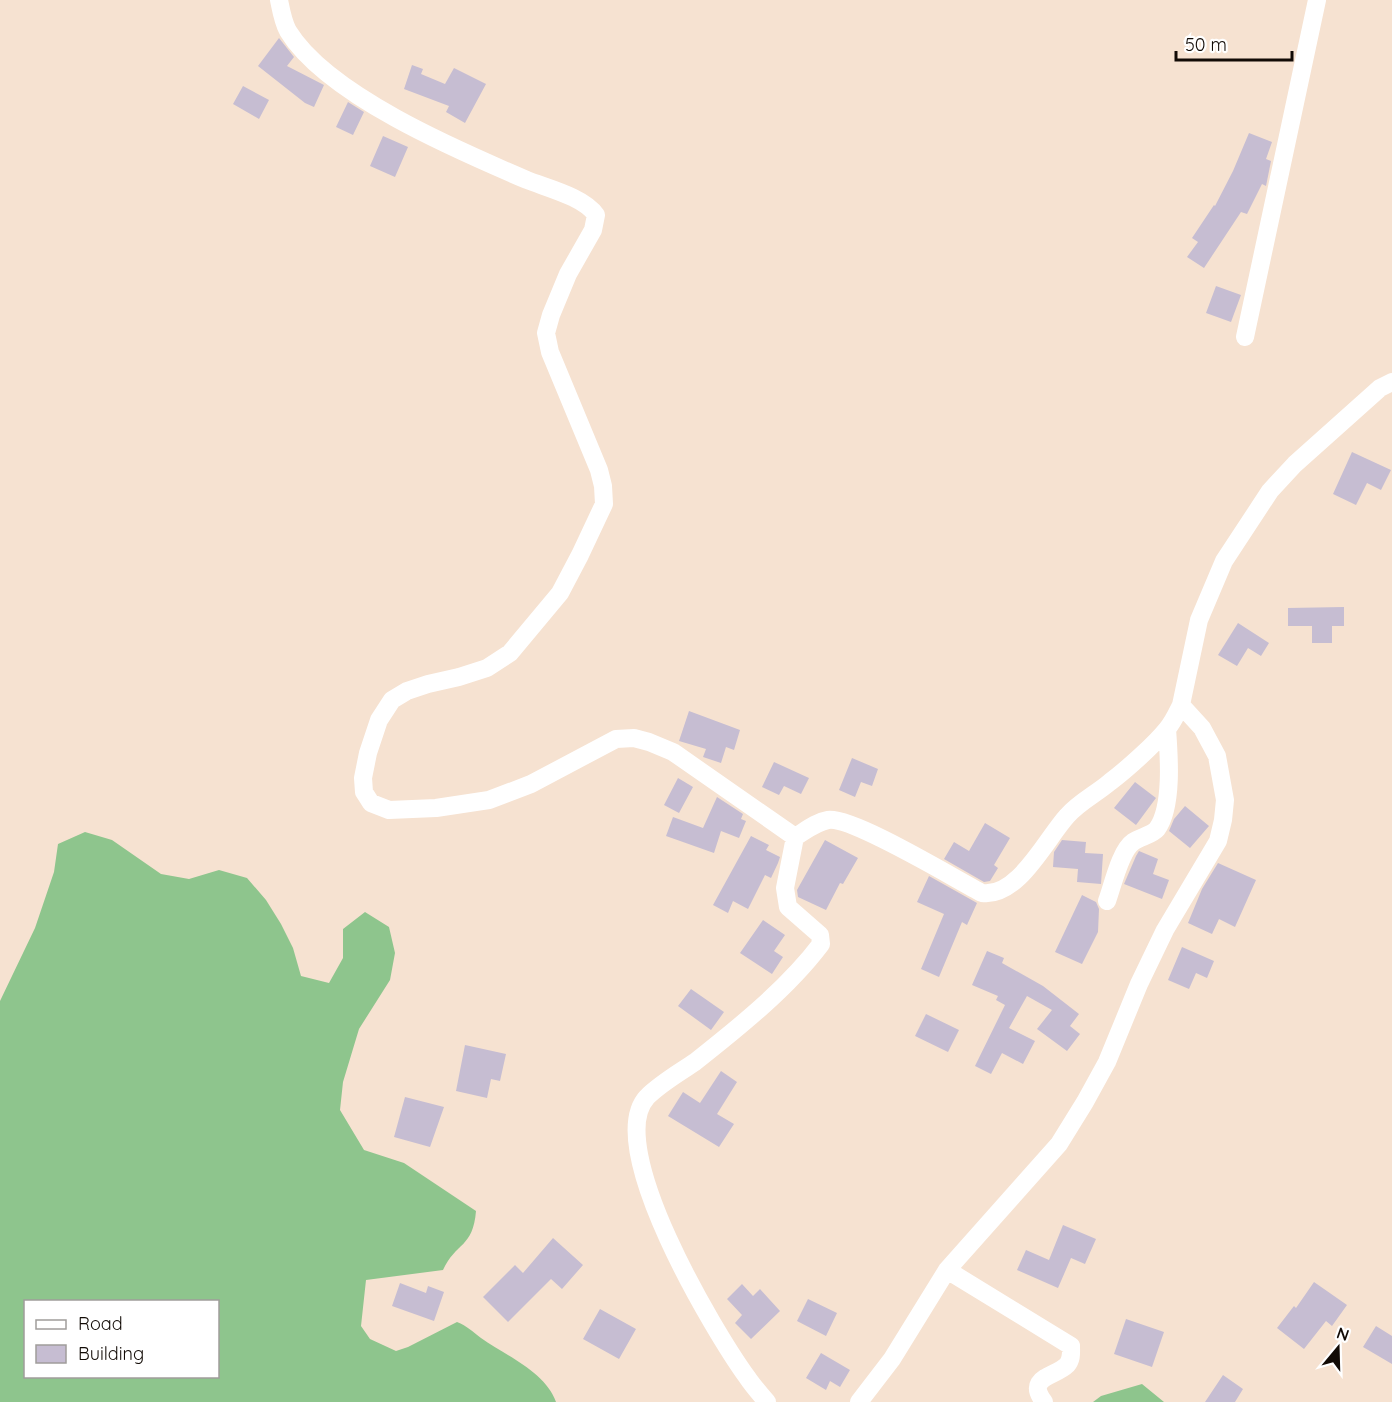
<svg xmlns="http://www.w3.org/2000/svg" width="1392" height="1402" viewBox="0 0 1392 1402" font-family="Quicksand,sans-serif">
  <style>
    .forest { fill: #8ec58d; fill-rule: evenodd }
    .building { fill: #c6bdd2 }
    .lines { fill: none; stroke-linecap: round; stroke-linejoin: round }
    .minor { stroke: #fff; stroke-width: 18 }
  </style>
  <rect width="100%" height="100%" fill="#f6e2d1"/>
  <path class="forest" d="M 85,832 L 112,840 L 161,874 L 189,879 L 219,870 L 247,878 L 266,900 L 281,924 L 293,948 L 301,976 L 329,983 L 343,958 L 343,929 L 365,912 L 389,927 L 395,953 L 390,980 L 359,1029 L 343,1082 L 340,1110 L 364,1150 L 404,1163 L 476,1211 C 473,1248 456,1242 443,1270 L 366,1280 L 361,1326 L 370,1339 L 396,1351 L 408,1347 L 457,1322 C 467,1326 473,1332 481,1338 C 505,1355 546,1372 556,1402 L 0,1402 L 0,1001 L 35,928 L 54,872 L 58,844 ZM 26,1302 L 218,1302 L 218,1376 L 26,1376 Z
    M 1142,1384 L 1164,1402 L 1093,1402 L 1101,1396 Z"/>
  <path class="building" d="M 279,38 L 294,57 L 287,66 L 324,85 L 314,107 L 305,103 L 258,66 Z
    M 412,65 L 423,69 L 421,74 L 445,84 L 454,68 L 486,84 L 465,123 L 446,112 L 449,106 L 404,89 Z
    M 243,86 L 269,100 L 259,119 L 233,104 Z
    M 348,102 L 364,112 L 353,135 L 336,127 Z
    M 1249,133 L 1272,142 L 1266,159 L 1271,161 L 1266,186 L 1262,184 L 1247,214 L 1241,212 L 1204,268 L 1187,257 L 1198,242 L 1192,238 L 1214,205 L 1215,206 L 1233,171 Z
    M 383,136 L 408,147 L 395,177 L 370,166 Z
    M 1216,286 L 1241,295 L 1231,322 L 1206,313 Z
    M 1352,452 L 1391,470 L 1381,490 L 1367,483 L 1356,505 L 1333,494 Z
    M 1344,607 L 1344,626 L 1332,626 L 1332,643 L 1312,643 L 1312,626 L 1288,626 L 1288,608 Z
    M 1238,623 L 1269,643 L 1261,656 L 1248,648 L 1237,666 L 1218,655 Z
    M 689,711 L 740,730 L 734,750 L 726,747 L 721,763 L 703,757 L 706,749 L 679,741 Z
    M 852,758 L 878,769 L 872,786 L 861,782 L 855,797 L 839,790 Z
    M 774,762 L 809,778 L 801,794 L 784,786 L 779,795 L 762,787 Z
    M 678,778 L 693,787 L 679,813 L 664,805 Z
    M 1135,782 L 1156,798 L 1136,825 L 1114,808 Z
    M 717,797 L 743,814 L 741,819 L 746,821 L 739,838 L 721,831 L 714,853 L 666,836 L 673,817 L 703,828 Z
    M 1185,806 L 1209,826 L 1190,848 L 1169,831 L 1174,819 Z
    M 985,823 L 1010,838 L 994,865 L 998,868 L 990,881 L 984,882 L 944,859 L 954,842 L 969,851 Z
    M 751,836 L 769,845 L 766,850 L 780,857 L 778,863 L 771,878 L 765,875 L 748,909 L 733,901 L 728,913 L 713,905 Z
    M 825,840 L 858,858 L 843,884 L 840,883 L 826,910 L 798,897 L 797,890 Z
    M 1062,840 L 1086,842 L 1085,853 L 1103,854 L 1101,884 L 1077,882 L 1078,869 L 1053,867 L 1054,852 Z
    M 1139,851 L 1158,859 L 1153,874 L 1169,880 L 1162,899 L 1124,884 L 1136,856 Z
    M 1218,863 L 1256,880 L 1235,927 L 1219,919 L 1212,934 L 1188,923 L 1202,889 Z
    M 929,876 L 977,903 L 967,925 L 962,922 L 939,977 L 921,969 L 944,914 L 917,902 Z
    M 1082,895 L 1096,902 L 1099,909 L 1098,932 L 1082,964 L 1055,952 Z
    M 763,920 L 785,935 L 774,951 L 783,957 L 772,974 L 740,953 Z
    M 1182,947 L 1214,961 L 1207,978 L 1196,973 L 1189,989 L 1168,980 Z
    M 987,951 L 1004,958 L 1002,963 L 1043,986 L 1079,1014 L 1070,1026 L 1080,1034 L 1067,1051 L 1037,1029 L 1052,1010 L 1027,996 L 1009,1028 L 1035,1041 L 1023,1064 L 1002,1053 L 991,1074 L 975,1066 L 1005,1005 L 996,1000 L 998,996 L 972,985 Z
    M 691,989 L 724,1012 L 711,1030 L 678,1006 Z
    M 926,1014 L 959,1030 L 948,1052 L 915,1036 Z
    M 465,1045 L 506,1054 L 500,1081 L 491,1079 L 487,1098 L 456,1091 Z
    M 721,1071 L 737,1082 L 717,1114 L 734,1124 L 719,1147 L 668,1116 L 683,1092 L 700,1103 Z
    M 405,1097 L 444,1107 L 430,1147 L 394,1137 Z
    M 1063,1225 L 1096,1239 L 1085,1264 L 1071,1258 L 1058,1288 L 1017,1270 L 1026,1250 L 1049,1260 Z
    M 553,1238 L 583,1265 L 562,1289 L 551,1279 L 508,1322 L 483,1297 L 515,1265 L 523,1273 Z
    M 1314,1282 L 1347,1305 L 1332,1326 L 1326,1321 L 1304,1349 L 1277,1328 L 1294,1306 L 1296,1308 Z
    M 400,1283 L 426,1293 L 428,1286 L 444,1292 L 434,1321 L 392,1306 Z
    M 742,1284 L 753,1296 L 760,1289 L 780,1311 L 751,1339 L 735,1323 L 742,1315 L 727,1299 Z
    M 808,1299 L 837,1313 L 826,1336 L 797,1321 Z
    M 600,1309 L 636,1329 L 619,1359 L 583,1339 Z
    M 1126,1319 L 1164,1332 L 1152,1367 L 1114,1354 Z
    M 1376,1326 L 1392,1336 L 1392,1364 L 1363,1347 Z
    M 821,1353 L 850,1370 L 840,1387 L 830,1381 L 826,1390 L 806,1378 Z
    M 1223,1375 L 1243,1389 L 1235,1402 L 1205,1402 Z"/>
  <g class="lines">
    <path class="minor" d="M 279,0 C 281,10 283,22 288,31 C 327,95 459,151 527,180 C 547,188 584,197 596,215 L 593,230 L 568,274 L 551,315 L 546,333 L 550,352 L 599,470 L 603,486 L 604,504 L 580,555 L 560,593 L 510,653 L 487,668 L 459,677 L 428,684 L 407,691 L 392,700 L 379,720 L 368,753 L 363,778 L 364,792 L 371,803 L 389,810 L 436,808 L 489,800 L 531,784 L 616,739 L 634,738 L 649,742 L 673,752 L 795,837 C 805,831 816,822 828,820 C 852,816 955,879 982,893 C 1018,898 1046,839 1067,816 C 1079,802 1096,794 1110,782 C 1126,770 1155,744 1167,729 C 1173,722 1177,713 1181,705
      M 1245,337 L 1317,0
      M 1107,901 C 1113,885 1120,851 1133,842 C 1140,837 1152,835 1157,829 C 1173,807 1169,755 1167,729
      M 767,1402 C 760,1394 753,1386 747,1377 C 715,1333 602,1145 647,1097 C 661,1083 679,1073 695,1062 C 738,1028 788,988 821,944 L 820,935 L 788,907 L 785,888 L 795,837
      M 859,1402 L 892,1359 L 947,1270
      M 1044,1402 C 1025,1377 1055,1377 1067,1365 C 1072,1359 1071,1353 1071,1346 L 947,1270 L 1059,1144 L 1085,1102 L 1107,1062 L 1139,984 L 1165,930 L 1218,841 L 1223,820 L 1225,800 L 1217,756 L 1202,728 L 1181,705 L 1199,620 L 1224,561 L 1270,491 L 1295,464 L 1380,388 L 1392,382"/>
  </g>
  <rect x="24" y="1300" width="195" height="78" fill="#ffffff" stroke="#a09d9b" stroke-width="1.5"/>
  <rect x="36" y="1320" width="30" height="9" fill="#ffffff" stroke="#a09d9b" stroke-width="1.5"/>
  <text x="78" y="1330" font-size="18" fill="#120b06">Road</text>
  <rect x="36" y="1345" width="30" height="18" fill="#c6bdd2" stroke="#a09d9b" stroke-width="1.5"/>
  <text x="78" y="1360" font-size="18" fill="#120b06">Building</text>
  <g transform="translate(1338 1348) rotate(19)" stroke="#ffffff" stroke-width="4.5" paint-order="stroke">
  <path d="M0-4.5L10 22L0 15L-10 22Z" fill="#120b06"/>
  <text y="-9" font-size="16" font-weight="bold" text-anchor="middle" fill="#120b06">N</text>
  </g>
  <path d="M1176 51v9h116v-9" fill="none" stroke="#120b06" stroke-width="3"/>
  <text x="1185" y="51" font-size="18" fill="#120b06" stroke="#ffffff" stroke-width="4.5" paint-order="stroke">50 m</text>
</svg>
